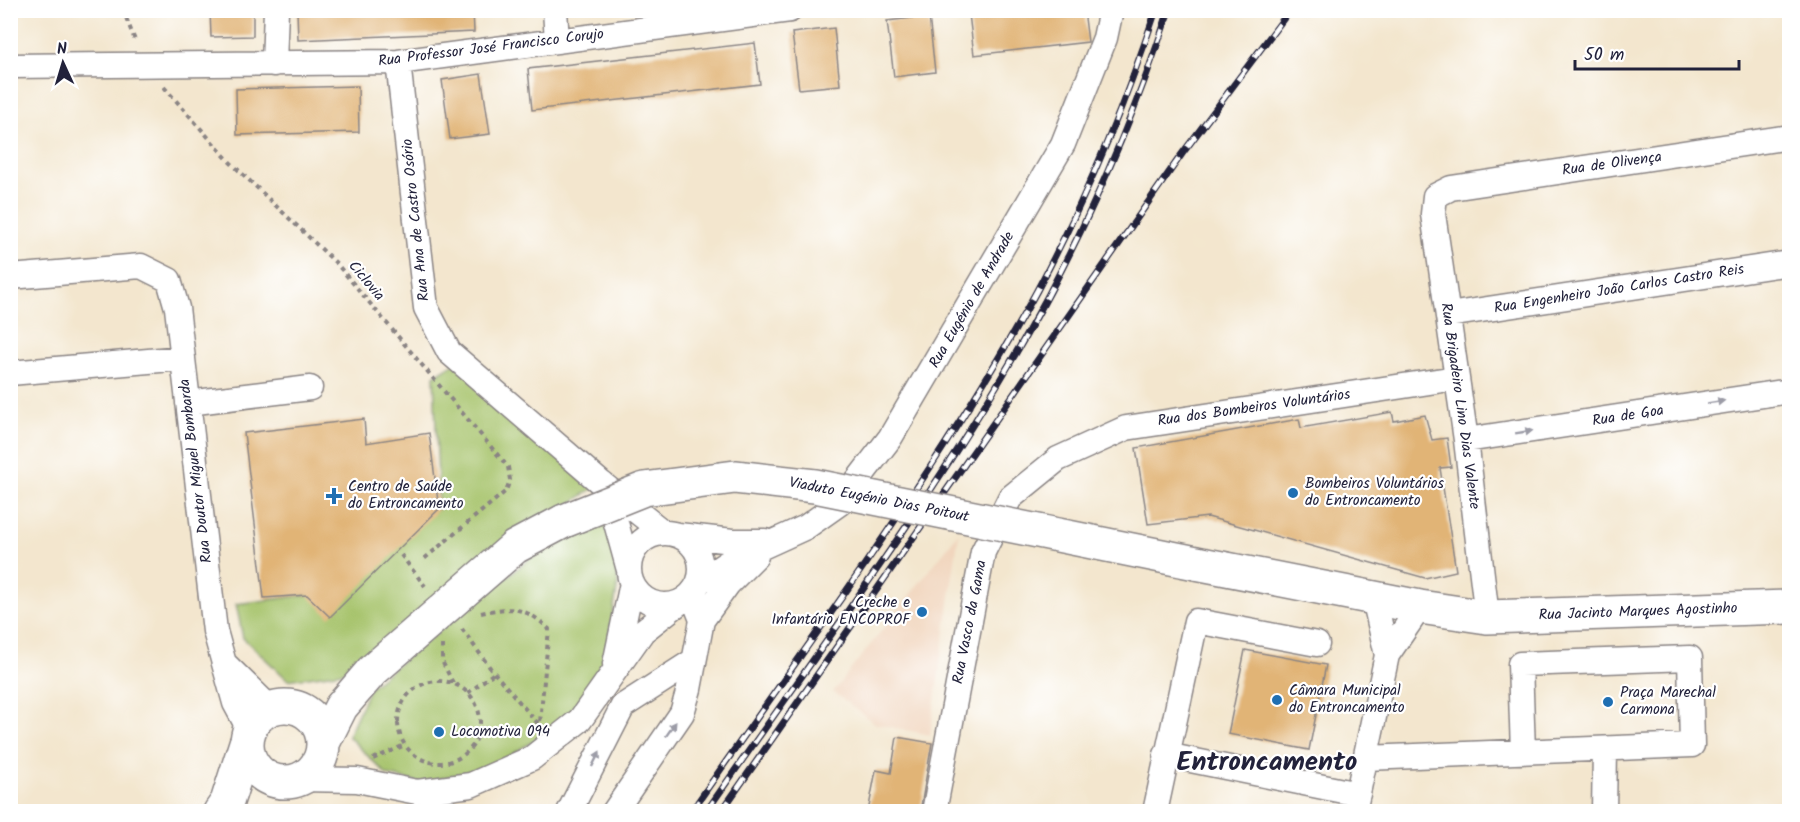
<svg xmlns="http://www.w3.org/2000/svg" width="1800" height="822" viewBox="0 0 1800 822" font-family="Kalam,sans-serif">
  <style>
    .built { fill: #f1d5bd }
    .green { fill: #a5c269; stroke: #647252; stroke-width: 1.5 }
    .building { fill: #e1b476 }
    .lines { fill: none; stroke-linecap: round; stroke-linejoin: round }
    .street-casing { stroke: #8a8484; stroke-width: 27 }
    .primary-casing { stroke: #8a8484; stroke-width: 36 }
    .path { stroke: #8a8484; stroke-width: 4; stroke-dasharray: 4.5 4.5; stroke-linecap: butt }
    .street { stroke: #fff; stroke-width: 24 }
    .primary { stroke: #fff; stroke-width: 33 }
    .rail-casing { stroke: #22223b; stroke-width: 7 }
    .rail { stroke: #fff; stroke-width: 4.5; stroke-dasharray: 14; stroke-linecap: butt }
    .primary-bridge-casing { stroke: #8a8484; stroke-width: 36; stroke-linecap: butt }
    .primary-bridge { stroke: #fff; stroke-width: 33 }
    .oneway { fill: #9c9ca7 }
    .poi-dot { fill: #1f6fb2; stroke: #fff; stroke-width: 2 }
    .labels { text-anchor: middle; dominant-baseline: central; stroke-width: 4.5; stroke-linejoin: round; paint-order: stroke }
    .street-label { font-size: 15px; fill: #22223b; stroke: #fff }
    .poi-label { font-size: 15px; fill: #22223b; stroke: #fff; text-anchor: start }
    .town-label { font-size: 27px; font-weight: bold; fill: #22223b; stroke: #fff }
  </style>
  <rect width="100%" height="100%" fill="#fff"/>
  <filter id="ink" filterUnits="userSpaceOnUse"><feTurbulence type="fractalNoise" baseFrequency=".0167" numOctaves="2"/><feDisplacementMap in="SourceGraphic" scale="12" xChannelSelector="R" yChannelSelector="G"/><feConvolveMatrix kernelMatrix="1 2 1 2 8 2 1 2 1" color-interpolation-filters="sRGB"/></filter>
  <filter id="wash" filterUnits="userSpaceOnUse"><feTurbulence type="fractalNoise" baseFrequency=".008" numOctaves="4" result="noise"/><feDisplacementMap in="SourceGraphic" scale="24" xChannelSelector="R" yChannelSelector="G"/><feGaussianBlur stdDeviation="1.35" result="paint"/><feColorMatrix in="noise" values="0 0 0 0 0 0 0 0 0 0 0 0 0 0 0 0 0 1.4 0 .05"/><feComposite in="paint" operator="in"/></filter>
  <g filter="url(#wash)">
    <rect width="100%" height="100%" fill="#f3e6ce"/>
    <path class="built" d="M 959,533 L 930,735 L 876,724 L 833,692 Z"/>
    <path class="green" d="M 458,361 L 601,483 L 435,596 L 356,670 L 288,680 L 243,638 L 236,604 L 307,595 L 439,509 L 434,376 Z
      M 605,519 L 613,546 L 618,583 L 603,671 L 559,726 L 492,766 L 421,783 L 387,775 L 348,736 L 370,687 L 543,548 Z"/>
    <g id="blocks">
      <path class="building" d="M 210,10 L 253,10 L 253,36 L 211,37 Z
        M 297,10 L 473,10 L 474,32 L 298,40 Z
        M 997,10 L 1084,10 L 1088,42 L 974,55 L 969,14 Z
        M 929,16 L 935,72 L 894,77 L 887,21 Z
        M 834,28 L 840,85 L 799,89 L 792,33 Z
        M 755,43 L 760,84 L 532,110 L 528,69 Z
        M 481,74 L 490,134 L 450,139 L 442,80 Z
        M 358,86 L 359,132 L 237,135 L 236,89 Z
        M 1392,412 L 1394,421 L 1425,415 L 1432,440 L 1447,438 L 1451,467 L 1440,468 L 1456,571 L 1425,578 L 1208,517 L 1148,524 L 1136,448 L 1299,419 L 1301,428 Z
        M 364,419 L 366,443 L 429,433 L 439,509 L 330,617 L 307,595 L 264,598 L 244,433 Z
        M 1245,650 L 1326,665 L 1309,750 L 1228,734 Z
        M 897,737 L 932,743 L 920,812 L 868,812 L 876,770 L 891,773 Z"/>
    </g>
  </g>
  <g filter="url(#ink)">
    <use href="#blocks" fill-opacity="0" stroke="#8a8484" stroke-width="1.5"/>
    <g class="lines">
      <defs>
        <path id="street" d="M 555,10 L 557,41
          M 398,62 L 426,308 L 449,352 L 601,483 L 664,533
          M 274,64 L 276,10
          M 10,66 L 398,62 L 790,10
          M 10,277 L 141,266 L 169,280 L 177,308 L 215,631 L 235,703 L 249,729
          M 1448,315 L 1790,263
          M 10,373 L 183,358
          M 188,403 L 310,388
          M 1466,440 L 1790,391
          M 603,488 L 616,523 L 629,570
          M629 569a36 36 0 1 1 72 0a36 36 0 1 1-72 0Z
          M 678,535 L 733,541 L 765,541
          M 699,582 L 727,563 L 806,527 L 840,503 L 890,438 L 1063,144 L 1105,38 L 1111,10
          M 1374,598 L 1387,655
          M 1487,617 L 1466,440 L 1433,214 L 1435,196 L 1451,188 L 1790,137
          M 702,620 L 728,584 L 756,556
          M 615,664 L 632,583
          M 227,666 L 270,708
          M 1166,755 L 1358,794
          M 1366,758 L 1692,745 L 1690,658 L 1520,664 L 1523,752
          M 299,779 L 357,780 L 417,792 L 471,785 L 532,758 L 580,720 L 643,631 L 680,602
          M 569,812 L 623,706 L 693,661
          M 614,812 L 682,713 L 689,689 L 702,620 L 692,594
          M 934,812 L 983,552 L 1010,498 L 1058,459 L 1126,428 L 1456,378
          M 1155,812 L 1196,621 L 1317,644
          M 1354,812 L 1387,655 L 1420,607
          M 1604,812 L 1605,749"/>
        <path id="primary" d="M 1196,563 L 1420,607 L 1487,617 L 1790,607
          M247 744a38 38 0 1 1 76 0a38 38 0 1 1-76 0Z
          M 323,743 L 341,707 L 372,671 L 515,547 L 564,521
          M 220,812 L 227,802 L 246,743"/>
      </defs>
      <use href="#street" class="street-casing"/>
      <use href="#primary" class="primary-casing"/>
      <path class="path" d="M 123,10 L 136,43
        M 164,87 L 230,162 L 336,263 L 508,467 L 510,480 L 506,491 L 424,559
        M 401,555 L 425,586
        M 481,613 C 512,606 526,607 549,629 L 540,722
        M 462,629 L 491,669 L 540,726
        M 442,645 L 442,661 L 453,683
        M398 722a41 41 0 1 1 82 0a41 41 0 1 1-82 0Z
        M 468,693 L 494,673
        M 373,759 L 405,745"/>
      <use href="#street" class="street"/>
      <use href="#primary" class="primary"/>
      <defs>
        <path id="rail" d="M 691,812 C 800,654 916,501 1012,335 C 1071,234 1119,122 1156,10
          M 706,812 C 814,656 930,504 1024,339 C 1083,236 1132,123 1169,10
          M 721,812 L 1182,154 L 1290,10"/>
      </defs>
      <use href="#rail" class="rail-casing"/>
      <use href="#rail" class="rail"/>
      <defs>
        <path id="primary-bridge" d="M 564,521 L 644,489 L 735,477 L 815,486 L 1196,563"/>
      </defs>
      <use href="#primary-bridge" class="primary-bridge-casing"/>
      <use href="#primary-bridge" class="primary-bridge"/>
    </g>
    <defs><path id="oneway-solid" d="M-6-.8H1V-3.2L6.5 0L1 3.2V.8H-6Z" transform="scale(1.5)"/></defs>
    <g class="oneway">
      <use href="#oneway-solid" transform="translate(1716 402) rotate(-9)"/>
      <use href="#oneway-solid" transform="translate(1524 432) rotate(-9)"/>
      <use href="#oneway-solid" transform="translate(671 729) rotate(-55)"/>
      <use href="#oneway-solid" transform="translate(596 759) rotate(-63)"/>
    </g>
  </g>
  <g class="poi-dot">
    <circle cx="1293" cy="493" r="6"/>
    <path d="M331 487h6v6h6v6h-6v6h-6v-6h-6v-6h6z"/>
    <circle cx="922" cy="612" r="6"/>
    <circle cx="1277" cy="700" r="6"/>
    <circle cx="1608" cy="702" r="6"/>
    <circle cx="439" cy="732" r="6"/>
  </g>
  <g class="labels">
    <g class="street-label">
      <text transform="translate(491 48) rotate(-7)">Rua Professor José Francisco Corujo</text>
      <text transform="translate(1612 164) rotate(-8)">Rua de Olivença</text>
      <text transform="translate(416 220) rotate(-96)">Rua Ana de Castro Osório</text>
      <text transform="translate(366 281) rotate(50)">Ciclovia</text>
      <text transform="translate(1619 289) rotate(-9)">Rua Engenheiro João Carlos Castro Reis</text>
      <text transform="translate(972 300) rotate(-60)">Rua Eugénio de Andrade</text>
      <text transform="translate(1460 406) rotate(82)">Rua Brigadeiro Lino Dias Valente</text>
      <text transform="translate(1254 408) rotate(-8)">Rua dos Bombeiros Voluntários</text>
      <text transform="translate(1628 416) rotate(-9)">Rua de Goa</text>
      <text transform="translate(196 471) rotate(-97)">Rua Doutor Miguel Bombarda</text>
      <text transform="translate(879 500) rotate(11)">Viaduto Eugénio Dias Poitout</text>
      <text transform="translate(1638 612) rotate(-2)">Rua Jacinto Marques Agostinho</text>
      <text transform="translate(970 622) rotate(-79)">Rua Vasco da Gama</text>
    </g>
    <g class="poi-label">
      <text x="1305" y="484">Bombeiros Voluntários<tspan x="1305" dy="17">do Entroncamento</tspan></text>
      <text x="348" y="487">Centro de Saúde<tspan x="348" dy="17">do Entroncamento</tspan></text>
      <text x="910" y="603" text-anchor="end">Creche e<tspan x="910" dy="17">Infantário ENCOPROF</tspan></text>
      <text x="1289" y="691">Câmara Municipal<tspan x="1289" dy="17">do Entroncamento</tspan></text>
      <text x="1620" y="693">Praça Marechal<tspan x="1620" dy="17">Carmona</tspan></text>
      <text x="451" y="732">Locomotiva 094</text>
    </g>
    <g class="town-label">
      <text x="1267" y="762">Entroncamento</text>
    </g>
  </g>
  <rect width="1800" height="822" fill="none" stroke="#fff" stroke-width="36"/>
  <g transform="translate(63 63) rotate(356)" stroke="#ffffff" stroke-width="4.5" paint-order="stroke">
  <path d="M0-4.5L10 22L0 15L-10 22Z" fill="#22223b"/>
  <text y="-9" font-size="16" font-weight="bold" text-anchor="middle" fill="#22223b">N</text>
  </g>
  <path d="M1575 60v9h164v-9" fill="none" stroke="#22223b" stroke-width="3"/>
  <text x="1584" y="60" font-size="18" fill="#22223b" stroke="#ffffff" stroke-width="4.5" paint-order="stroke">50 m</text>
</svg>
